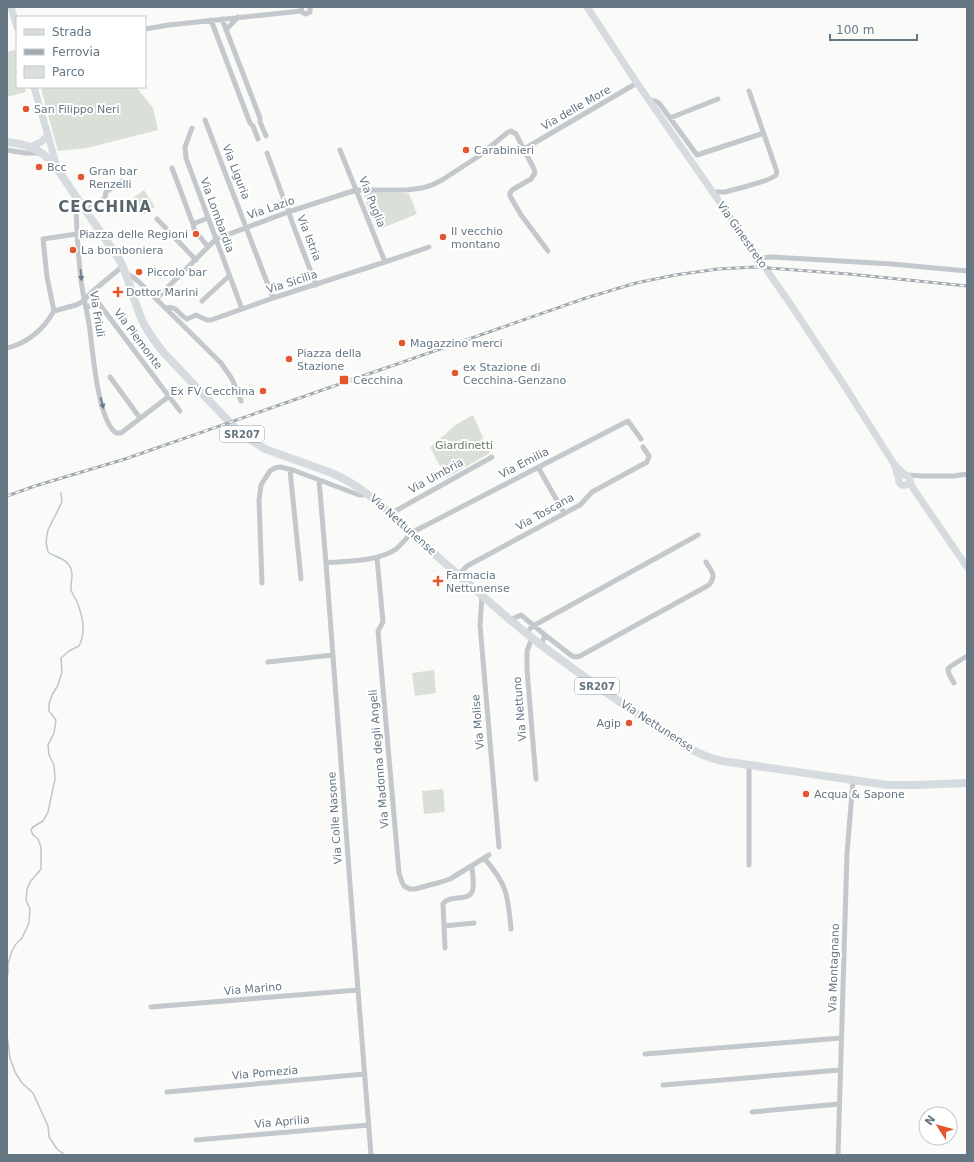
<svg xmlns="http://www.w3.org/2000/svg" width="974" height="1162" viewBox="0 0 974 1162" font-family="'DejaVu Sans',sans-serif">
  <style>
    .green { fill: #dadfd7 }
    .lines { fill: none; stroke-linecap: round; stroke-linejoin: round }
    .stream { stroke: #bbc7cb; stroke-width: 1.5 }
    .street { stroke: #c3c8cc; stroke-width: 5 }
    .secondary { stroke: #d6dbdf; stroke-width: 7 }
    .primary { stroke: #d6dbdf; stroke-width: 8 }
    .rail-casing { stroke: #a2aab0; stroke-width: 3 }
    .rail { stroke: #fff; stroke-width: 1.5; stroke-dasharray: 4.5; stroke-linecap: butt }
    .oneway { fill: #6a7a87 }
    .poi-dot { fill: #e4572e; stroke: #fff; stroke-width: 1.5 }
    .labels { text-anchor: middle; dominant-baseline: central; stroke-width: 4; stroke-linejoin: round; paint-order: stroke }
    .shield { fill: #fff; stroke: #939fa8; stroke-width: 1 }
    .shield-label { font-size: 10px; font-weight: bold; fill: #657683 }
    .street-label { font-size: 11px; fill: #657683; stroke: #fff }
    .poi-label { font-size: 11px; fill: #657683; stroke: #fff; text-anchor: start }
    .park-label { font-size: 11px; fill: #687a64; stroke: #fff }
    .district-label { font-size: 15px; font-weight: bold; letter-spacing: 1px; fill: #57646e; stroke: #fff }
  </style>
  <rect width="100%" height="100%" fill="#fafaf8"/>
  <path class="green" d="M 15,50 L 17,58 L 17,87 L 25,87 L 26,92 L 7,97 L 7,52 Z
    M 49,87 L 136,87 L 153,108 L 158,130 L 87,148 L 58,151 L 41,89 Z
    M 144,190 L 155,207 L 144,214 L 133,198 Z
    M 366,192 L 403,193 L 409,194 L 417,214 L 377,230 L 367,206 L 364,195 Z
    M 473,415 L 490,453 L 446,478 L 430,447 L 457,424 Z
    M 434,670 L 436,693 L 415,696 L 412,673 Z
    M 443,789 L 445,812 L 424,814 L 422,791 Z"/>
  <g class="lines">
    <path class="stream" d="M 7,976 L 8,974 L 8,964 L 12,951 L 16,944 L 22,938 L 29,923 L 30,909 L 26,900 L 27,890 L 30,882 L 41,869 L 41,847 L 38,839 L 33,835 L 31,830 L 33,827 L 43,821 L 48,812 L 55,779 L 54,765 L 49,755 L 48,745 L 54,733 L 56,720 L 49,711 L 49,704 L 52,695 L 58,685 L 62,672 L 61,658 L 69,651 L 79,646 C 86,632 83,619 78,604 C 76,599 73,595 71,590 C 70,582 75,573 69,565 C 65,558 54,557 48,552 L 46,542 L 48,530 L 62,502 L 61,493
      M 7,1035 L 10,1058 L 15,1072 L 22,1083 L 33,1093 L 48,1126 L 49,1137 L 57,1149 L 65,1155"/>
    <path class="street" d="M 301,7 L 302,12 L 306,14 L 310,12 L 310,7
      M 222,19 L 260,118 L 260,122 L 266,136
      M 211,20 L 250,123 L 253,126 L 258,139
      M 145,29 L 169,25 L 301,11
      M 226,30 L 238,17
      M 650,101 L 655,101 L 659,103 L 697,155 L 761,134
      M 670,118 L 718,99
      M 205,120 L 273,298
      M 192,128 L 185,147 L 186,158 L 242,309
      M 524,149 L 637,83
      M 7,150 L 25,153 L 38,153
      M 340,150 L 385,262
      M 267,153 L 295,230 L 316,285
      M 172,168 L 193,224
      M 712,192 C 716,192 721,192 725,192 C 733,190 772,180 776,175 C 777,173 777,172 776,169 L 749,91
      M 76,197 C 76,225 78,252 81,280 C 83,297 88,314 90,331 C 93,354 98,420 116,433 L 121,433 L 168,397
      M 86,210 L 105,198 L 106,192 L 122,181
      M 208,218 L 193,224 L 194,229 L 208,247
      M 157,219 L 196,260
      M 758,258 L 772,257 L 892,264 L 967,271
      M 126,274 L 133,277 L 139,282 L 221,363 L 232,379 L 241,401
      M 90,294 L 97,301 L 180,411
      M 156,299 L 216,239 L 288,212 L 356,190 L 407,190 L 422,188 L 432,185 L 442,180 L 479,156 L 507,133 L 511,131 L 516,134 L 534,169 L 535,173 L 531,179 L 512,190 L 510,193 L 510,196 L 521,215 L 548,251
      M 202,301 L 229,276
      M 87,308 L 97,301
      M 165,308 C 178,305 177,314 187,319 L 196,315 L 207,320 L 211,320 L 273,298 L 385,262 L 429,247
      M 54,311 L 47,277 L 43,239 L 77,234
      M 7,348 C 28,343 43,330 54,311 L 76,305 L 82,302 L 93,291 L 123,266
      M 110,377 L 140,418
      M 538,467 L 564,513
      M 290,470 L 301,579
      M 906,475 L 922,476 L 954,476 L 967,474
      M 319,480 L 326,563 L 358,990 L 371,1155
      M 390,514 L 492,457
      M 377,558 L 383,622 L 378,631 L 399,873 L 402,882 L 404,886 L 410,889 L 415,889 L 441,882 L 450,879 L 489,855
      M 326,563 C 347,561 380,561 396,549 C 401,545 406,539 411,533 L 628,421 L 641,439
      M 459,575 L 462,571 L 467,566 L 580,505 L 592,492 L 647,462 L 649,456 L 643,447
      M 262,583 L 259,500 L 261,485 L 266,477 L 270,471 L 275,468 L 280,467 L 293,470 L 359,495 L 363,495 L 367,493
      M 482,596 L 480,625 L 499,847
      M 510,620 L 521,615 L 545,635 L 541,645
      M 526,633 L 533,626 L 698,535
      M 545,635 L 572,656 L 576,657 L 580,656 L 709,585 C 717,575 711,571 706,562
      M 532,638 L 527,651 L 527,669 L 536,779
      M 268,662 L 333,655
      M 954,683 L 949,674 L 948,669 L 951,666 L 967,656
      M 484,858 C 507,884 508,895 511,929
      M 749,865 L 749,765
      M 444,926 L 474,923
      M 445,948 L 443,904 C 449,894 467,902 472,892 C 475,887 472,872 472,866
      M 151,1007 L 358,990
      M 645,1054 L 841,1038
      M 663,1085 L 840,1070
      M 167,1092 L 365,1074
      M 752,1112 L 839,1104
      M 196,1140 L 369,1125
      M 838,1155 L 847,853 L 853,781"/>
    <path class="secondary" d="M 11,7 L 17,27
      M 587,7 L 637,83 L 791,305 L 846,388 L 894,464
      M 34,87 L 57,167
      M 30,147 L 41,142 L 47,136
      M898.5 480a5.5 5.5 0 1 1 11 0a5.5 5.5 0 1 1-11 0Z
      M 899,479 L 894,464 L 905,475
      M 910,481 L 913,488 L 967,567"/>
    <path class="primary" d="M 7,142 C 26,144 40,149 53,163 L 119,259 C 130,278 133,302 143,322 C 148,333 156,343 164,353 L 235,428 L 249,439 L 265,449 L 329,472 C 367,487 390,515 420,541 C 457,574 494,607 532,638 C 567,665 604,691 640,716 C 666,733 691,754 722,761 L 887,785 L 916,785 L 967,783"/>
    <defs>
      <path id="rail" d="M 7,496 L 35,486 L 125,459 L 586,298 L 636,283 L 675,275 L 718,269 L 755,267 L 849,274 L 967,286"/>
    </defs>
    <use href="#rail" class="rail-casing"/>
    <use href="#rail" class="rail"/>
  </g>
  <defs><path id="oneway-solid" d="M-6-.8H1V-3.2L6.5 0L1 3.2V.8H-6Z"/></defs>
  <g class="oneway">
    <use href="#oneway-solid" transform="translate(81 275) rotate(84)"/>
    <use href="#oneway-solid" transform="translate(102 403) rotate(75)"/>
  </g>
  <g class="poi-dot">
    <circle cx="26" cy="109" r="4"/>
    <circle cx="466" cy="150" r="4"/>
    <circle cx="39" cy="167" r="4"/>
    <circle cx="81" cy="177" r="4"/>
    <circle cx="196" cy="234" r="4"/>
    <circle cx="443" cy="237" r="4"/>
    <circle cx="73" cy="250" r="4"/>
    <circle cx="139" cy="272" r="4"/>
    <path d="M116 286h4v4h4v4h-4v4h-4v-4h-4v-4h4z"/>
    <circle cx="402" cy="343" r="4"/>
    <circle cx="289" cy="359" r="4"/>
    <circle cx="455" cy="373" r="4"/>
    <rect x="339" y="375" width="10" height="10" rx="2"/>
    <circle cx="263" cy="391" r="4"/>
    <path d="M436 575h4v4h4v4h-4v4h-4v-4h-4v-4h4z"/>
    <circle cx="629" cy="723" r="4"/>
    <circle cx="806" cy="794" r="4"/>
  </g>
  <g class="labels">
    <g class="shield">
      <rect x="220" y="426" width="44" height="16" rx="3"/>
      <rect x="575" y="678" width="44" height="16" rx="3"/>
    </g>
    <g class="shield-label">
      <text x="242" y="434">SR207</text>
      <text x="597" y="686">SR207</text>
    </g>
    <g class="street-label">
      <text transform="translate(576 108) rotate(-30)">Via delle More</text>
      <text transform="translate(236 172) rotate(69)">Via Liguria</text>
      <text transform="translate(372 202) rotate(68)">Via Puglia</text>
      <text transform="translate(271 208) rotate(-19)">Via Lazio</text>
      <text transform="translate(217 215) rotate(70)">Via Lombardia</text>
      <text transform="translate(742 235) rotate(55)">Via Ginestreto</text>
      <text transform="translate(309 238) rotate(69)">Via Istria</text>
      <text transform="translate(292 282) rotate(-18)">Via Sicilia</text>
      <text transform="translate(97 314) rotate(81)">Via Friuli</text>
      <text transform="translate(138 339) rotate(53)">Via Piemonte</text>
      <text transform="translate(524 463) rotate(-27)">Via Emilia</text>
      <text transform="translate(436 476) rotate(-29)">Via Umbria</text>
      <text transform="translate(545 512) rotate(-29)">Via Toscana</text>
      <text transform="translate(403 525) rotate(42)">Via Nettunense</text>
      <text transform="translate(520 709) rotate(-95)">Via Nettuno</text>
      <text transform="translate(478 722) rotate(-95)">Via Molise</text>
      <text transform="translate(657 726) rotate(33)">Via Nettunense</text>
      <text transform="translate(379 759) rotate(-95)">Via Madonna degli Angeli</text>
      <text transform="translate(335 818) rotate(-94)">Via Colle Nasone</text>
      <text transform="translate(834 968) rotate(-88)">Via Montagnano</text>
      <text transform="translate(253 989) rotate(-5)">Via Marino</text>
      <text transform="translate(265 1073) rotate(-5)">Via Pomezia</text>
      <text transform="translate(282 1122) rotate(-5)">Via Aprilia</text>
    </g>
    <g class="poi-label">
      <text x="34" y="109">San Filippo Neri</text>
      <text x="474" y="150">Carabinieri</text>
      <text x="47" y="167">Bcc</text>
      <text x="89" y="171">Gran bar<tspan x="89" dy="13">Renzelli</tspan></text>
      <text x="451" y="231">Il vecchio<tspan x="451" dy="13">montano</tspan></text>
      <text x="188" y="234" text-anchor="end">Piazza delle Regioni</text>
      <text x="81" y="250">La bomboniera</text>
      <text x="147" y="272">Piccolo bar</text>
      <text x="126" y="292">Dottor Marini</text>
      <text x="410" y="343">Magazzino merci</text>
      <text x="297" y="353">Piazza della<tspan x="297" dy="13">Stazione</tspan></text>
      <text x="463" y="367">ex Stazione di<tspan x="463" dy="13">Cecchina-Genzano</tspan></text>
      <text x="353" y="380">Cecchina</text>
      <text x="255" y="391" text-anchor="end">Ex FV Cecchina</text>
      <text x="446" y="575">Farmacia<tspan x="446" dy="13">Nettunense</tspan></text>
      <text x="621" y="723" text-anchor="end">Agip</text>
      <text x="814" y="794">Acqua &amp; Sapone</text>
    </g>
    <g class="park-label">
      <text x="464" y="445">Giardinetti</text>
    </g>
    <g class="district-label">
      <text x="105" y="207">CECCHINA</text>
    </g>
  </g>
  <rect width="974" height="1162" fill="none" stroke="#657683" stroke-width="16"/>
  <rect x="16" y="16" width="130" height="72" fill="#ffffff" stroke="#c1c8cd"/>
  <rect x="24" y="29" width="20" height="6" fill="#d6dbdf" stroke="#c1c8cd"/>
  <text x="52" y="36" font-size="12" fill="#657683">Strada</text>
  <rect x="24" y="49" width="20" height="6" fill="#a2aab0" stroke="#c1c8cd"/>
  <text x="52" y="56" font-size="12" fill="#657683">Ferrovia</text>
  <rect x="24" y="66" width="20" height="12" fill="#dadfd7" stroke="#c1c8cd"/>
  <text x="52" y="76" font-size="12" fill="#657683">Parco</text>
  <g transform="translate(938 1126) rotate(306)"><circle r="19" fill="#ffffff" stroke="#c1c8cd"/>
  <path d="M0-3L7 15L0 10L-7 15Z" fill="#e4572e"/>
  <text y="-6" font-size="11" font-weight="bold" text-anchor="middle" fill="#657683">N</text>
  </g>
  <path d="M830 34v6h87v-6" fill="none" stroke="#657683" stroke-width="2"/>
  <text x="836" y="34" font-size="12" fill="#657683" stroke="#ffffff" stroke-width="3" paint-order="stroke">100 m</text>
</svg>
